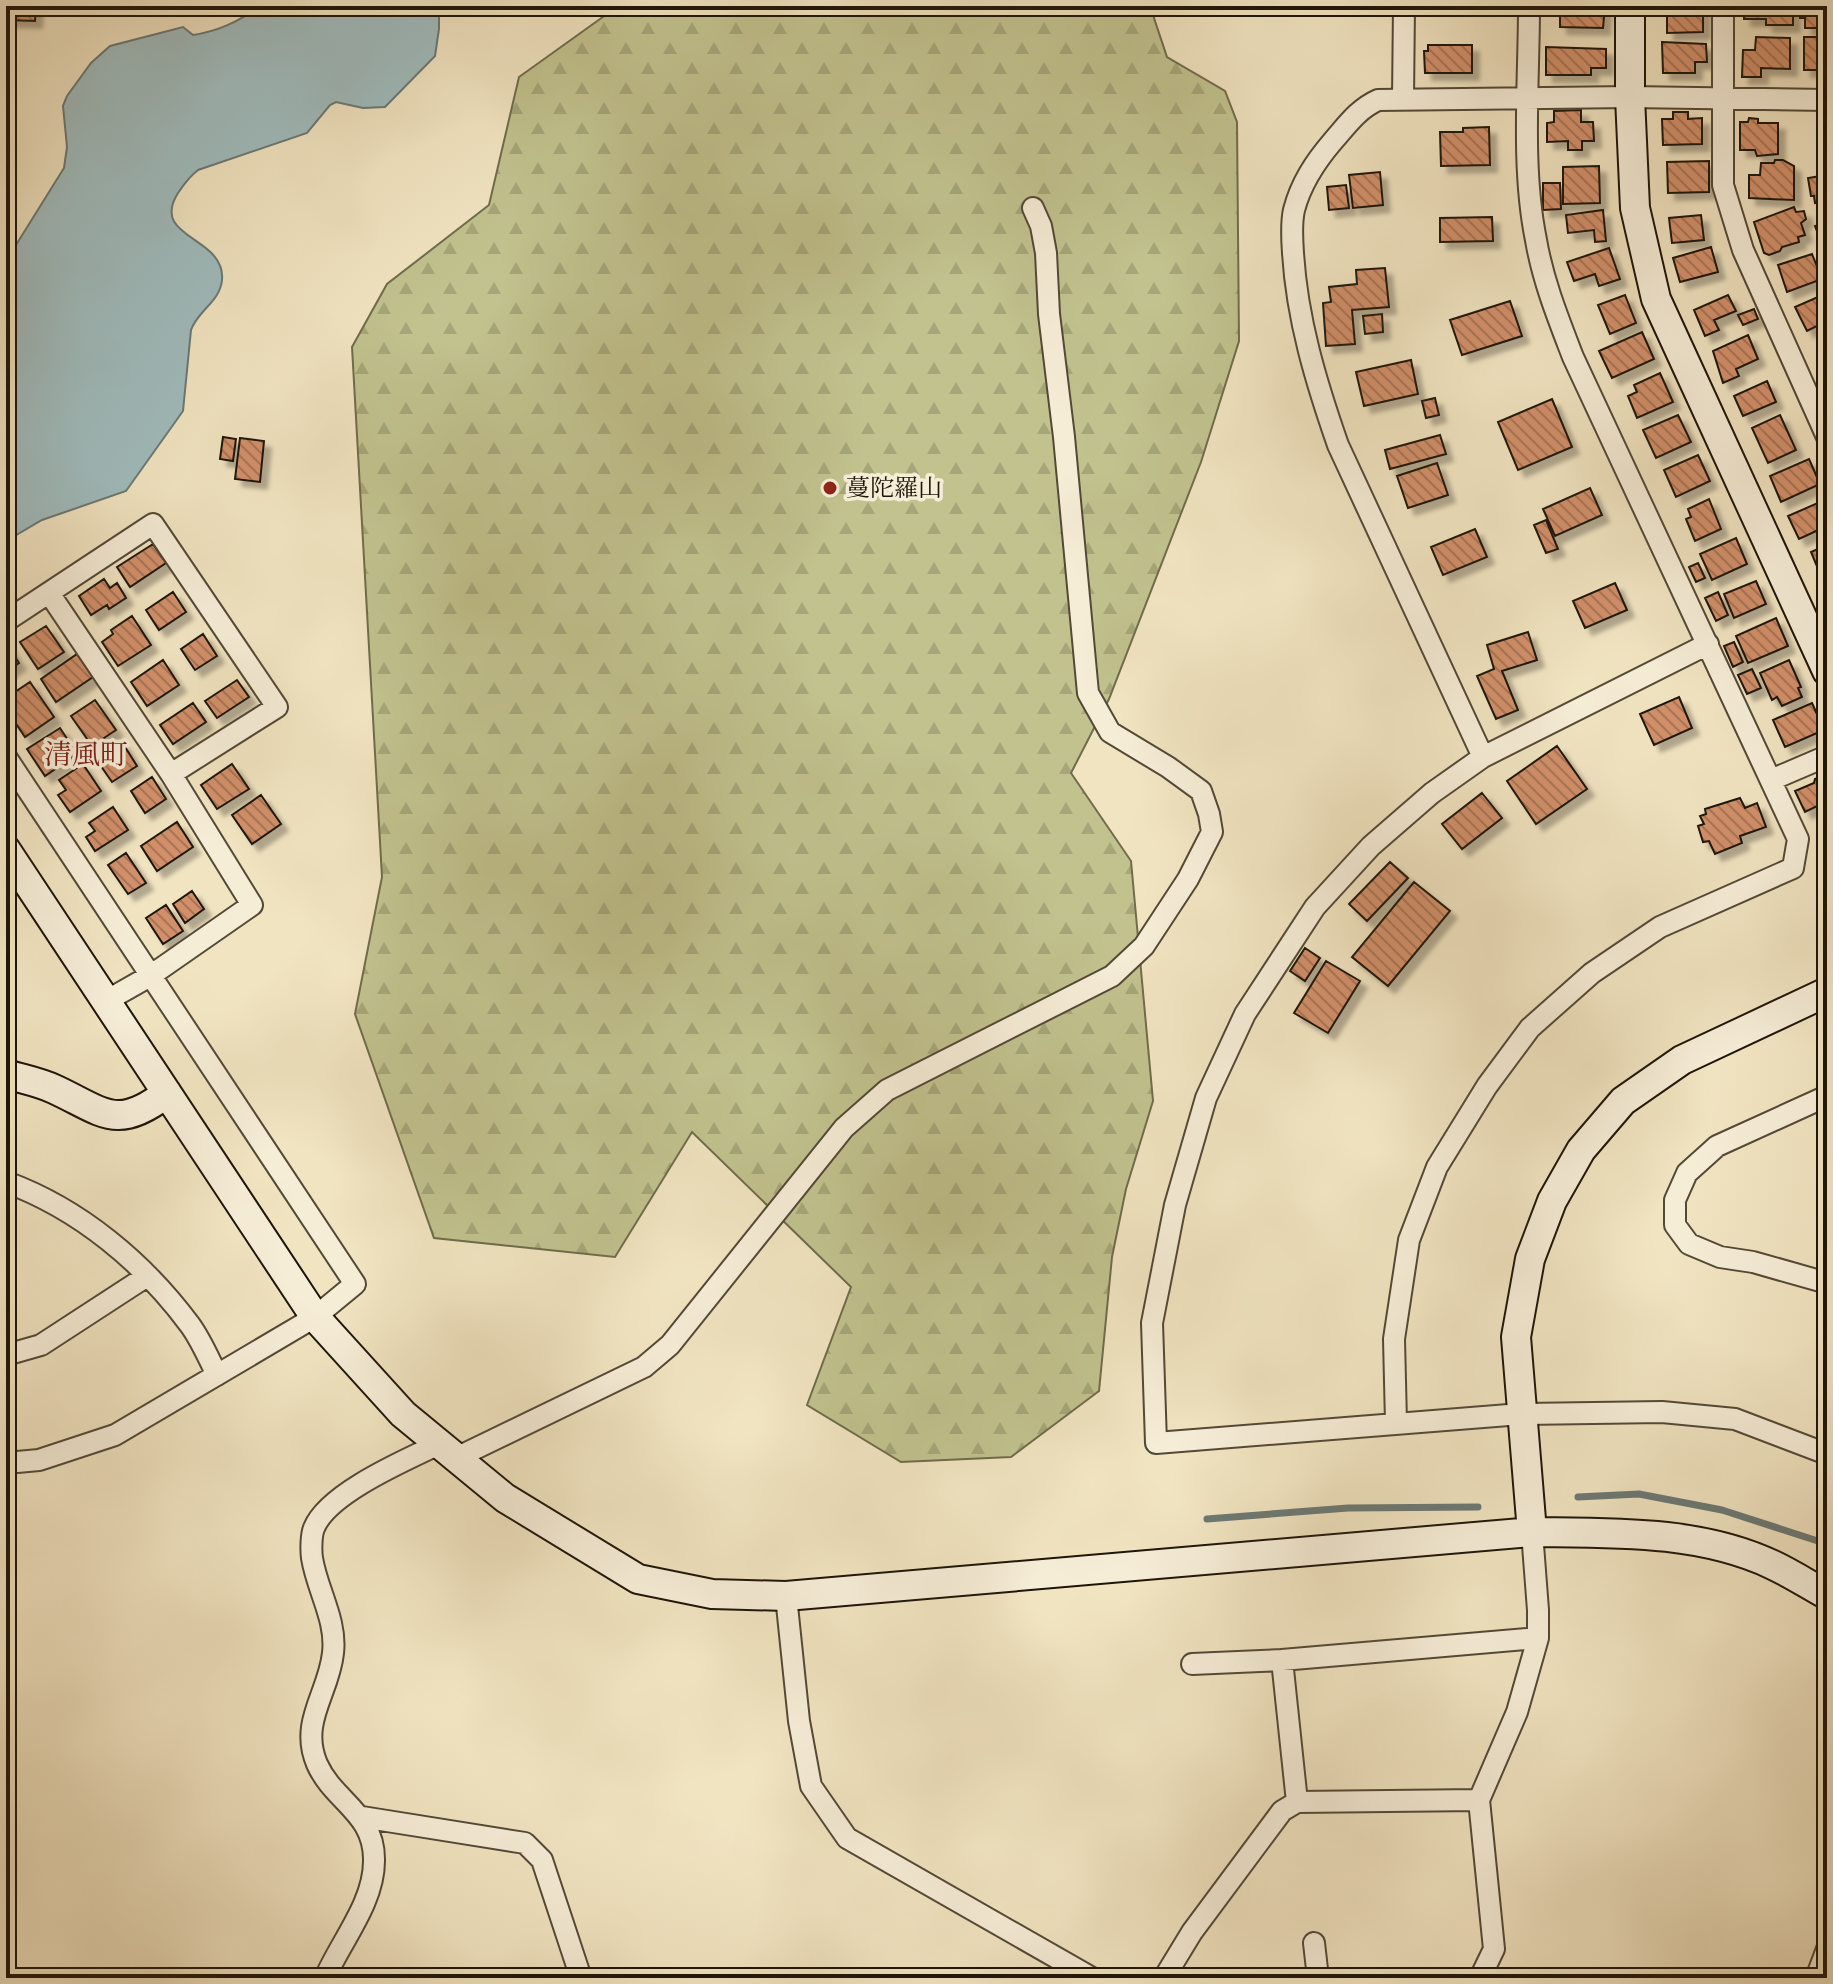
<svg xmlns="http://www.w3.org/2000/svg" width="1833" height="1984" viewBox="0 0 1833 1984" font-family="Alegreya,'Noto Serif JP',serif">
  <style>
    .forest { fill: url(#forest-firs); stroke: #706c4c; stroke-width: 2 }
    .water { fill: #a0bcbd; stroke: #6c7975; stroke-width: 2 }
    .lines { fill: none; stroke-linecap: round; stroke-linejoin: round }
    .stream { stroke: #6c7975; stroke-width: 7 }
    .building { fill: url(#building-back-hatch); stroke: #1e1509; stroke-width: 2; filter: url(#shadow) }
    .street-casing { stroke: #534937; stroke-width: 24 }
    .secondary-casing { stroke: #1e1509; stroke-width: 32 }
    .street { stroke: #f6edd7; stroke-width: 20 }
    .secondary { stroke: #f6edd7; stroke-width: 28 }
    .poi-dot { fill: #8f2418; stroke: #f6edd7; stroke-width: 3 }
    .labels { text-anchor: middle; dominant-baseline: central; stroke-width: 7; stroke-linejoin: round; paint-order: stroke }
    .poi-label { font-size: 24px; fill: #1e1509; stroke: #f6edd7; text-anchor: start }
    .quarter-label { font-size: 28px; fill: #7a1f14; stroke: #f6edd7 }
  </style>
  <defs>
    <pattern id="forest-firs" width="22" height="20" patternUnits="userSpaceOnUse" patternTransform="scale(2)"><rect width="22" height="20" fill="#c1c28e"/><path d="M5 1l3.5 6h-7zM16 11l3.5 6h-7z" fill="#a5a679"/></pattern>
    <pattern id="building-back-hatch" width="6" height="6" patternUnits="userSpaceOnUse" patternTransform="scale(2)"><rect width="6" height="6" fill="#d1906b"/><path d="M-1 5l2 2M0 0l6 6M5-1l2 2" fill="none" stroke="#a97456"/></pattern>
    <filter id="shadow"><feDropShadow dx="7" dy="7" stdDeviation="2" flood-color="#0004"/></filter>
  </defs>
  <rect width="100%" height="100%" fill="#f1e4c1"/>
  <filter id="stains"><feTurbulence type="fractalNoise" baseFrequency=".0025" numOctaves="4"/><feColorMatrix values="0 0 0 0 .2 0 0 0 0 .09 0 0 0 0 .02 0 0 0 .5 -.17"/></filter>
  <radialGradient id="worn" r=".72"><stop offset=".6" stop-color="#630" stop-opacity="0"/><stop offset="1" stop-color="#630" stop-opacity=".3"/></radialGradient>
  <path class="forest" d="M 608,6 L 1154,6 L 1154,18 L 1167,57 L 1225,91 L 1237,122 L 1239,341 L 1201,462 L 1109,699 L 1071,773 L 1131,861 L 1153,1101 L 1126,1189 L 1112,1257 L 1099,1391 L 1011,1457 L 901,1462 L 807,1405 L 851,1287 L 692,1132 L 615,1257 L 434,1238 L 355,1014 L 382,877 L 352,347 L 387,284 L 489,205 L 519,77 L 607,14 Z"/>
  <path class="water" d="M 257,6 L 439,6 L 439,29 L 435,56 L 385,107 L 363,108 L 336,102 L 330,105 L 307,133 L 198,170 C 189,177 184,184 178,193 C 149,239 226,236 222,280 C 220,302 198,310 191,330 L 183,411 L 126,491 L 42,520 L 6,541 L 6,261 L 64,168 L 67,147 L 63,106 L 67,96 L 91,63 L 110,46 L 183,27 L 193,35 C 213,32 242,22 257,6 Z"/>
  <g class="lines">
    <path class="stream" d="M 1578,1497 L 1639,1494 L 1722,1510 L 1827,1544
      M 1207,1519 L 1348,1508 L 1478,1507"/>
  </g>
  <path class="building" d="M 6,6 L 36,6 L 35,21 L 6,20 Z
    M 1563,6 L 1605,6 L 1603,28 L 1560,27 L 1560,8 Z
    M 1744,6 L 1793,6 L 1793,25 L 1766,25 L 1766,19 L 1744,19 Z
    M 1800,6 L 1827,6 L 1827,28 L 1805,28 L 1805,18 L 1800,18 Z
    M 1667,8 L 1703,8 L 1703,32 L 1667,33 Z
    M 1756,37 L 1790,38 L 1790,69 L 1761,68 L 1761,77 L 1742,77 L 1743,50 L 1755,50 Z
    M 1804,37 L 1827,37 L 1827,70 L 1804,70 Z
    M 1662,42 L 1706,44 L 1707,62 L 1695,62 L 1695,73 L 1663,73 Z
    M 1428,45 L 1472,45 L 1472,73 L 1425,73 L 1424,51 L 1428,51 Z
    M 1546,47 L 1606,49 L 1606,68 L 1591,68 L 1591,75 L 1546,75 Z
    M 1581,110 L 1581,122 L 1593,122 L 1594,141 L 1582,141 L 1582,150 L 1568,150 L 1568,141 L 1547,142 L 1547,123 L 1554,122 L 1554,111 Z
    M 1673,112 L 1688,112 L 1688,119 L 1702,118 L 1702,144 L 1663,145 L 1662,119 L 1673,119 Z
    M 1749,118 L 1758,119 L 1758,123 L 1778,123 L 1778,154 L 1757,156 L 1755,150 L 1740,150 L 1740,122 L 1748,122 Z
    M 1489,127 L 1490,165 L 1441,166 L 1440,132 L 1463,132 L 1463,128 Z
    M 1775,160 L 1783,160 L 1794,166 L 1794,200 L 1749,198 L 1749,175 L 1760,175 L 1761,163 L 1774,163 Z
    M 1709,161 L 1709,192 L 1668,193 L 1667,162 Z
    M 1599,166 L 1600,203 L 1563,204 L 1563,167 Z
    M 1380,172 L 1383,205 L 1353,208 L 1349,175 Z
    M 1827,175 L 1827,201 L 1815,203 L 1814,196 L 1811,196 L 1808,178 Z
    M 1543,183 L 1560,183 L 1561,209 L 1543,210 Z
    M 1346,185 L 1349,208 L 1329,210 L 1327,187 Z
    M 1794,207 L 1796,212 L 1804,211 L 1806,219 L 1801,223 L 1805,235 L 1798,237 L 1799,242 L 1782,247 L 1780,251 L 1769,255 L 1764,253 L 1754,222 Z
    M 1603,210 L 1606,241 L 1595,242 L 1594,230 L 1568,233 L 1566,215 Z
    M 1701,215 L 1704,240 L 1672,243 L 1669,218 Z
    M 1492,217 L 1493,241 L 1440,242 L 1440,218 Z
    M 1827,222 L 1827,256 L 1815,226 Z
    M 1711,247 L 1718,272 L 1680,282 L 1673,258 Z
    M 1609,248 L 1620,279 L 1599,286 L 1595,274 L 1574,281 L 1567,262 Z
    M 1812,254 L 1822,279 L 1787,292 L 1778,265 Z
    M 1385,268 L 1389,307 L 1352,310 L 1355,344 L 1326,346 L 1323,303 L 1331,302 L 1329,287 L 1357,284 L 1356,270 Z
    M 1827,293 L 1827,321 L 1807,331 L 1795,307 Z
    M 1625,295 L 1636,323 L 1610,334 L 1598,305 Z
    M 1728,295 L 1736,311 L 1714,320 L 1719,330 L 1705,336 L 1694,310 Z
    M 1510,301 L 1522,336 L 1462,355 L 1450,320 Z
    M 1754,309 L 1758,319 L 1743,325 L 1738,315 Z
    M 1382,314 L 1383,332 L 1365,334 L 1363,316 Z
    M 1642,332 L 1654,359 L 1612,378 L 1599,351 Z
    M 1748,335 L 1758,359 L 1736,369 L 1739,376 L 1723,383 L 1713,351 Z
    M 1411,360 L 1418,394 L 1364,406 L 1356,372 Z
    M 1660,373 L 1673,402 L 1637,418 L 1628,396 L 1637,392 L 1634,385 Z
    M 1767,381 L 1776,402 L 1743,416 L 1734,396 Z
    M 1435,398 L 1439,415 L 1426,418 L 1422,401 Z
    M 1552,399 L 1572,447 L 1518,470 L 1498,422 Z
    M 1678,415 L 1691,442 L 1656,458 L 1643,430 Z
    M 1780,415 L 1796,450 L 1768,463 L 1752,428 Z
    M 1440,435 L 1446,454 L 1390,469 L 1385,450 Z
    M 223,437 L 236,439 L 233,461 L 220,459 Z
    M 240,438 L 264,441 L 260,482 L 235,479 Z
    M 1698,455 L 1710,481 L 1676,497 L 1664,470 Z
    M 1809,459 L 1820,484 L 1781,502 L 1770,476 Z
    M 1437,463 L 1448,495 L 1408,508 L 1397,476 Z
    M 1590,488 L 1602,515 L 1555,536 L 1543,509 Z
    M 1709,499 L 1721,529 L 1695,541 L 1686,519 L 1691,517 L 1688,509 Z
    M 1827,499 L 1827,526 L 1799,539 L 1788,516 Z
    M 1546,520 L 1558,549 L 1546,553 L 1534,525 Z
    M 1475,529 L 1487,557 L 1443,575 L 1431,547 Z
    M 1736,538 L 1747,564 L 1712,580 L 1700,554 Z
    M 153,544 L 166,563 L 130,587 L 117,567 Z
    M 1827,545 L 1827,582 L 1824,583 L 1811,552 Z
    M 1698,563 L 1705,578 L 1696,582 L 1689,567 Z
    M 104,579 L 110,588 L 117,583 L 126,598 L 109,609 L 107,605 L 91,615 L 79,596 Z
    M 1756,581 L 1766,604 L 1734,618 L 1724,594 Z
    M 1615,583 L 1627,610 L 1585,628 L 1573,601 Z
    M 173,592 L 186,612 L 159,630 L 146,610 Z
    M 1718,592 L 1728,615 L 1716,621 L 1705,598 Z
    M 132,616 L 151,645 L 118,666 L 102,642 L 113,634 L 111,630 Z
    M 1776,618 L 1788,646 L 1748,663 L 1736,636 Z
    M 46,626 L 64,652 L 38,669 L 20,642 Z
    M 1528,632 L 1537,660 L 1502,671 L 1518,710 L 1496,719 L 1477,676 L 1494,669 L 1487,645 Z
    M 203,634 L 217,656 L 195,670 L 181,649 Z
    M 1734,642 L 1743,662 L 1733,667 L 1724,646 Z
    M 6,643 L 19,663 L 6,672 Z
    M 77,654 L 93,677 L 56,702 L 41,679 Z
    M 163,660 L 179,685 L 147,706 L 131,682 Z
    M 1789,660 L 1801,687 L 1798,688 L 1802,697 L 1782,706 L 1777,697 L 1772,700 L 1760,673 Z
    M 1752,669 L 1761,688 L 1747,694 L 1738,675 Z
    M 237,680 L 249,697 L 217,718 L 205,701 Z
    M 30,682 L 54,717 L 25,737 L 6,709 L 6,698 Z
    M 1679,697 L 1692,728 L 1654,745 L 1640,714 Z
    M 95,700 L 116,730 L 92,746 L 71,716 Z
    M 193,703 L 206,722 L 173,744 L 160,725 Z
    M 1812,703 L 1824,730 L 1785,747 L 1773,720 Z
    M 60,728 L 77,754 L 45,776 L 27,749 Z
    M 122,742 L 137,766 L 112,782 L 96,759 Z
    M 1557,746 L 1587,789 L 1536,824 L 1507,781 Z
    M 83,764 L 101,791 L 70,812 L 58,795 L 66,790 L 59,780 Z
    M 232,764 L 249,789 L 217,809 L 201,785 Z
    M 1827,774 L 1827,807 L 1819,810 L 1817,806 L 1805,812 L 1795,791 L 1814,783 L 1815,779 Z
    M 152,777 L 166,799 L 145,813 L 131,791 Z
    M 1482,793 L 1502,818 L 1462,849 L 1442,824 Z
    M 261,795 L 281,824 L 252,844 L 232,815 Z
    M 1740,798 L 1745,808 L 1757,803 L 1766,827 L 1740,836 L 1742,843 L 1715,854 L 1709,841 L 1703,842 L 1698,826 L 1704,824 L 1700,816 L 1706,814 L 1705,809 Z
    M 113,807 L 128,830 L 95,851 L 86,837 L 95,831 L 89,823 Z
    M 177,822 L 193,847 L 157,871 L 141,846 Z
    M 126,853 L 146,883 L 128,894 L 108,865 Z
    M 1390,862 L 1408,878 L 1367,921 L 1349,904 Z
    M 1414,882 L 1450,911 L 1388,986 L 1352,957 Z
    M 192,891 L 204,909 L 185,923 L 173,904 Z
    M 166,905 L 183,931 L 163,944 L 146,918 Z
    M 1305,948 L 1320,958 L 1305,981 L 1290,971 Z
    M 1326,961 L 1360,981 L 1328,1033 L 1294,1013 Z"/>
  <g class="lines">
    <defs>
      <path id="street" d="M 1723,6 L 1723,185 L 1743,250 L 1827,437
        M 1403,99 L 1404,6
        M 49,593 L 171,774
        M 6,621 L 153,524 L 277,707 L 171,774 L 252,905 L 150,976 L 106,1001
        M 1708,644 L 1483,757 L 1432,793 L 1371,846 L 1315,907 L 1245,1014 L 1206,1098 L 1175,1205 L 1152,1323 L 1156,1443 L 1521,1414 L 1662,1412 L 1735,1419 L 1827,1454
        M 6,757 L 355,1284 L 315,1317 L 115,1435 L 39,1460 L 6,1463
        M 1483,757 L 1338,445 C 1316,382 1297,319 1293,253 C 1292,239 1291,223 1294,210 C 1301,183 1315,162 1333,141 C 1347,125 1358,109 1378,100 L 1630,97 L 1827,100
        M 1771,780 L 1827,756
        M 1827,1096 L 1717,1146 L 1687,1173 L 1675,1200 L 1675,1225 L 1689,1244 L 1720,1257 L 1753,1262 L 1827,1283
        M 6,1182 C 80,1209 144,1263 190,1325 C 201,1340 209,1359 217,1375
        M 6,1355 L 41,1345 L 147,1276
        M 1396,1423 L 1394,1339 L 1409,1240 L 1437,1167 L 1487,1086 L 1530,1028 L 1592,973 L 1660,927 L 1793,868 L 1798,839 L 1573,357 C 1558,318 1543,281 1536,240 C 1521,167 1529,81 1529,6
        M 456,1458 L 644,1367 L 670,1345 L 844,1128 L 887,1090 L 1112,976 L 1144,946 L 1188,879 L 1212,832 L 1209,814 L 1201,791 L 1168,767 L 1110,732 L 1088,693 L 1064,437 L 1049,314 L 1046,253 L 1041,226 L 1033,208
        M 786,1596 L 799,1721 L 811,1786 L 847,1838 L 1092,1978
        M 1282,1660 L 1297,1802 L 1479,1800 L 1517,1712 L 1538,1638 L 1538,1610 L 1532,1532
        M 1192,1664 L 1282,1660 L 1538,1638
        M 1479,1800 L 1494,1949 L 1480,1978
        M 362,1817 L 525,1843 L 542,1860 L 581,1978
        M 1314,1943 L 1318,1978
        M 325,1978 C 341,1941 374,1903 374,1861 C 375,1813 334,1802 317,1764 C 299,1722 329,1693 333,1653 C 337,1620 317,1590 312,1558 C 311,1551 311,1535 314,1528 C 328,1493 406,1460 439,1444
        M 1164,1978 L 1192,1932 L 1282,1811 L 1297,1802
        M 1816,1978 L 1827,1949"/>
      <path id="secondary" d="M 1630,6 L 1630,97 L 1635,208 L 1656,299 L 1827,671
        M 6,850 L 315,1317 L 403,1414 L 505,1498 L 638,1579 L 712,1594 L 786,1596 L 1532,1532 C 1612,1533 1699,1530 1773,1565 C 1792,1574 1809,1585 1827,1595
        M 6,1074 C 22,1079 39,1082 54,1089 C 104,1112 116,1132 167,1093
        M 1532,1532 L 1516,1337 L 1530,1259 L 1552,1201 L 1581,1150 L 1623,1101 L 1682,1060 L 1827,992"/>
    </defs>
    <use href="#street" class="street-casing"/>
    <use href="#secondary" class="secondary-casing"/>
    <use href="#street" class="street"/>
    <use href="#secondary" class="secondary"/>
  </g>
  <circle class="poi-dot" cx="830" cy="488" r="8"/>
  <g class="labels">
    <g class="poi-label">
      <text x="846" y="488">蔓陀羅山</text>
    </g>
    <g class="quarter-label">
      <text x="86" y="755">清風町</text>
    </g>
  </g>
  <rect width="1833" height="1984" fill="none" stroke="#f1e4c1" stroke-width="32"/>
  <rect x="8" y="8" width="1817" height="1968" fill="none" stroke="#1e1509" stroke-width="4"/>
  <rect x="16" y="16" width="1801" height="1952" fill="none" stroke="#1e1509" stroke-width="2"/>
  <rect width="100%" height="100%" filter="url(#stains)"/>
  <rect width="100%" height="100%" fill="url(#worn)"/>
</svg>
